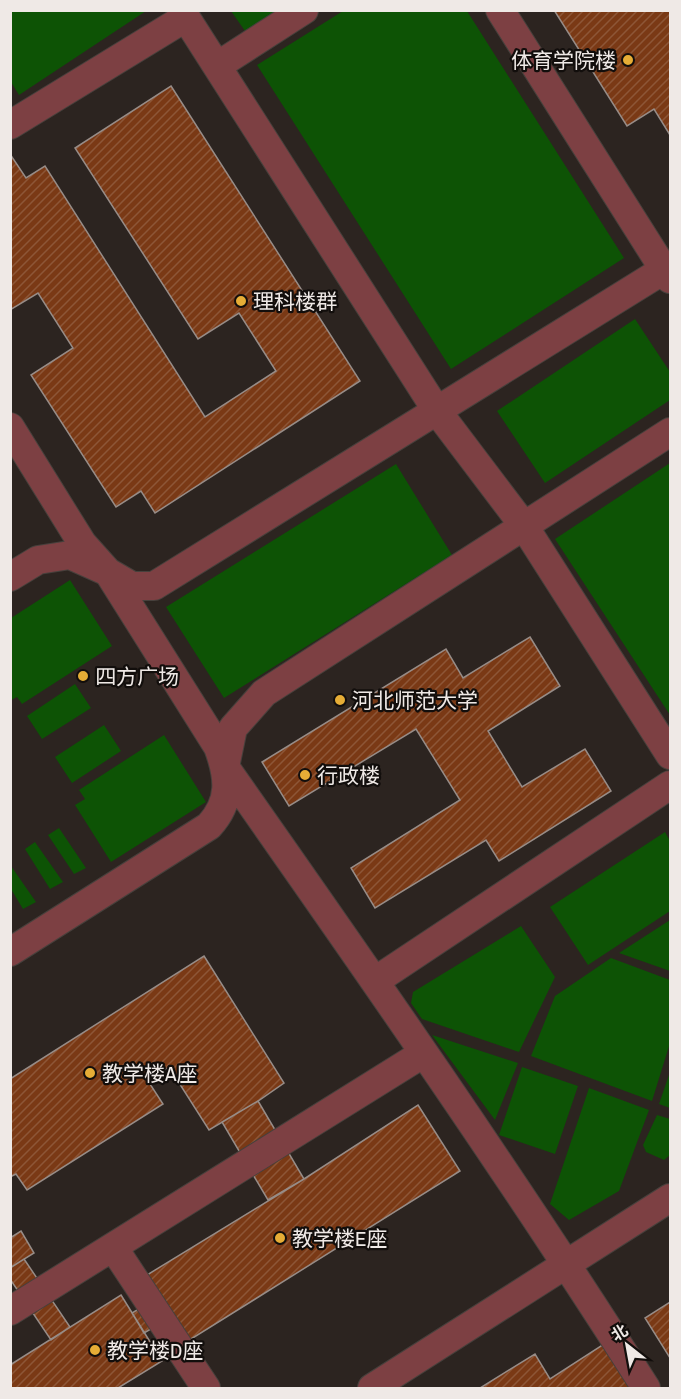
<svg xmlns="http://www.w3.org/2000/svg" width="681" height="1399" viewBox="0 0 681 1399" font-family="'Archivo Narrow','Noto Sans SC',sans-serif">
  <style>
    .green { fill: #0d5305 }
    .building { fill: url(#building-hatch); stroke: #978c87; stroke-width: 1.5 }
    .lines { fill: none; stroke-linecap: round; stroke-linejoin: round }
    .minor-casing { stroke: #47403c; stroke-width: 30 }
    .minor { stroke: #7d4043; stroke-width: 28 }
    .poi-dot { fill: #e6ad36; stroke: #120e0c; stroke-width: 2 }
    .labels { text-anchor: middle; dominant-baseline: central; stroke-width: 4.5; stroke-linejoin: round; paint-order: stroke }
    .poi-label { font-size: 21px; fill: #efe9e6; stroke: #120e0c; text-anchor: start }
  </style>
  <defs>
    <pattern id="building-hatch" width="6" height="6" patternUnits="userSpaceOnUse" patternTransform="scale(1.5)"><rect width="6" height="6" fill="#7a3915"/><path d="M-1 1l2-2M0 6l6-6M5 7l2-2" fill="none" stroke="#8d5637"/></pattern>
  </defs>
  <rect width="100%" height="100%" fill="#2c2420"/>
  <path class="green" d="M 10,11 L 11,10 L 146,11 L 19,95 L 11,82 Z
    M 231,11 L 277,11 L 245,31 Z
    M 343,11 L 467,11 L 624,258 L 451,369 L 257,65 Z
    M 635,319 L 670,372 L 670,400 L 545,483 L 497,411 Z
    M 670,463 L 670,715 L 555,539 Z
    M 396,464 L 452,555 L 224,698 L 166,607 Z
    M 70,580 L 112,646 L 22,704 L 17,697 L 11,700 L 11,618 Z
    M 75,684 L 91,708 L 42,739 L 27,716 Z
    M 104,725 L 121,751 L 72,783 L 55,757 Z
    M 164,735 L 206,802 L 111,862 L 75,805 L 85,799 L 79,790 Z
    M 59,828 L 86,868 L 74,874 L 48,835 Z
    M 665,832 L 670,841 L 670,911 L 588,965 L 550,907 Z
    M 35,842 L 63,882 L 50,889 L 25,849 Z
    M 11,866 L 36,902 L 23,909 L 11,889 Z
    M 670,920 L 670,971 L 619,953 Z
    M 521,926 L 555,977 L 519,1052 L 422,1019 L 411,1003 L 413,992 Z
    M 611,958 L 670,980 L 670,1043 L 652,1101 L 531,1056 L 555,996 Z
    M 432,1035 L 518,1063 L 495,1120 Z
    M 522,1067 L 578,1086 L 555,1154 L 499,1135 Z
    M 670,1072 L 670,1108 L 659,1104 Z
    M 589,1088 L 649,1110 L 619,1191 L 569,1220 L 550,1204 Z
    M 657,1115 L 670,1119 L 670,1155 L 664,1160 L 646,1152 L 643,1145 Z"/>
  <path class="building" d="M 554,10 L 670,10 L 670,135 L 654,109 L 627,126 Z
    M 171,86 L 360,381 L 155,513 L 141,491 L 116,507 L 31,375 L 73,348 L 38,293 L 10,310 L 10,154 L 26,178 L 45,166 L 205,417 L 276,371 L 239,313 L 198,339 L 75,148 Z
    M 530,637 L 560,686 L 488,731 L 522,787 L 585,749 L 611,791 L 499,861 L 486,840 L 375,908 L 351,868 L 460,800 L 416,729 L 289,806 L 262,762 L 446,649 L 463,678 Z
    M 204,956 L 284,1083 L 258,1101 L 209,1130 L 169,1067 L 148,1081 L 163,1104 L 27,1190 L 16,1174 L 10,1177 L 10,1079 Z
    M 258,1101 L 304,1179 L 268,1200 L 222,1122 Z
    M 418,1105 L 460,1171 L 188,1341 L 147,1275 L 304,1179 Z
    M 21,1231 L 34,1253 L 10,1268 L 10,1238 Z
    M 24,1259 L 70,1327 L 51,1340 L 10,1279 L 10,1268 Z
    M 121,1295 L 162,1361 L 118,1388 L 10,1388 L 10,1365 Z
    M 160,1296 L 172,1317 L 144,1333 L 132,1313 Z
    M 670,1302 L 670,1358 L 645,1318 Z
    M 604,1344 L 632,1388 L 480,1388 L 535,1354 L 550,1379 Z"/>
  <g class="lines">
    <defs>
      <path id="minor" d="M 181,10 L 437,411 L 524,526 L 670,755
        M 500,10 L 670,279
        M 217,66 L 304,10
        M 10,125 L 185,18
        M 10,427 L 82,543 L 108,572 L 218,747 C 229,777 232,801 209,826 L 10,952
        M 10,577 L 38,560 L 70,555 L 108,572 L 132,586 L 154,586 L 670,266
        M 375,981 L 670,785
        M 113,1247 L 206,1388
        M 10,1311 L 424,1053
        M 372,1388 L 670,1198
        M 646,1388 C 512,1177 369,972 225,767 L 233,728 L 264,693 L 670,432"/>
    </defs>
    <use href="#minor" class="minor-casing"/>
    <use href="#minor" class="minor"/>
  </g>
  <g class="poi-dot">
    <circle cx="628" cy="60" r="6"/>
    <circle cx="241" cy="301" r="6"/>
    <circle cx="83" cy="676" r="6"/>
    <circle cx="340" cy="700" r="6"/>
    <circle cx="305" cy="775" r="6"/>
    <circle cx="90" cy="1073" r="6"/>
    <circle cx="280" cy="1238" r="6"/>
    <circle cx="95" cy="1350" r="6"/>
  </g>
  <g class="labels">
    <g class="poi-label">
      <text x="616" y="60" text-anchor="end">体育学院楼</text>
      <text x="253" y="301">理科楼群</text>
      <text x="95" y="676">四方广场</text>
      <text x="352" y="700">河北师范大学</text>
      <text x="317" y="775">行政楼</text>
      <text x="102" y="1073">教学楼A座</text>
      <text x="292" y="1238">教学楼E座</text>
      <text x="107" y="1350">教学楼D座</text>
    </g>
  </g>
  <rect width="681" height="1399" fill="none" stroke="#efe9e6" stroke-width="24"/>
  <g transform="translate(627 1345) rotate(329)" stroke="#120e0c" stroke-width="4.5" paint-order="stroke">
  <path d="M0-4.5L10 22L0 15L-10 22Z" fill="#efe9e6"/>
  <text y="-9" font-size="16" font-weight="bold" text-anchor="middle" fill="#efe9e6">北</text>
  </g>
</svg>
